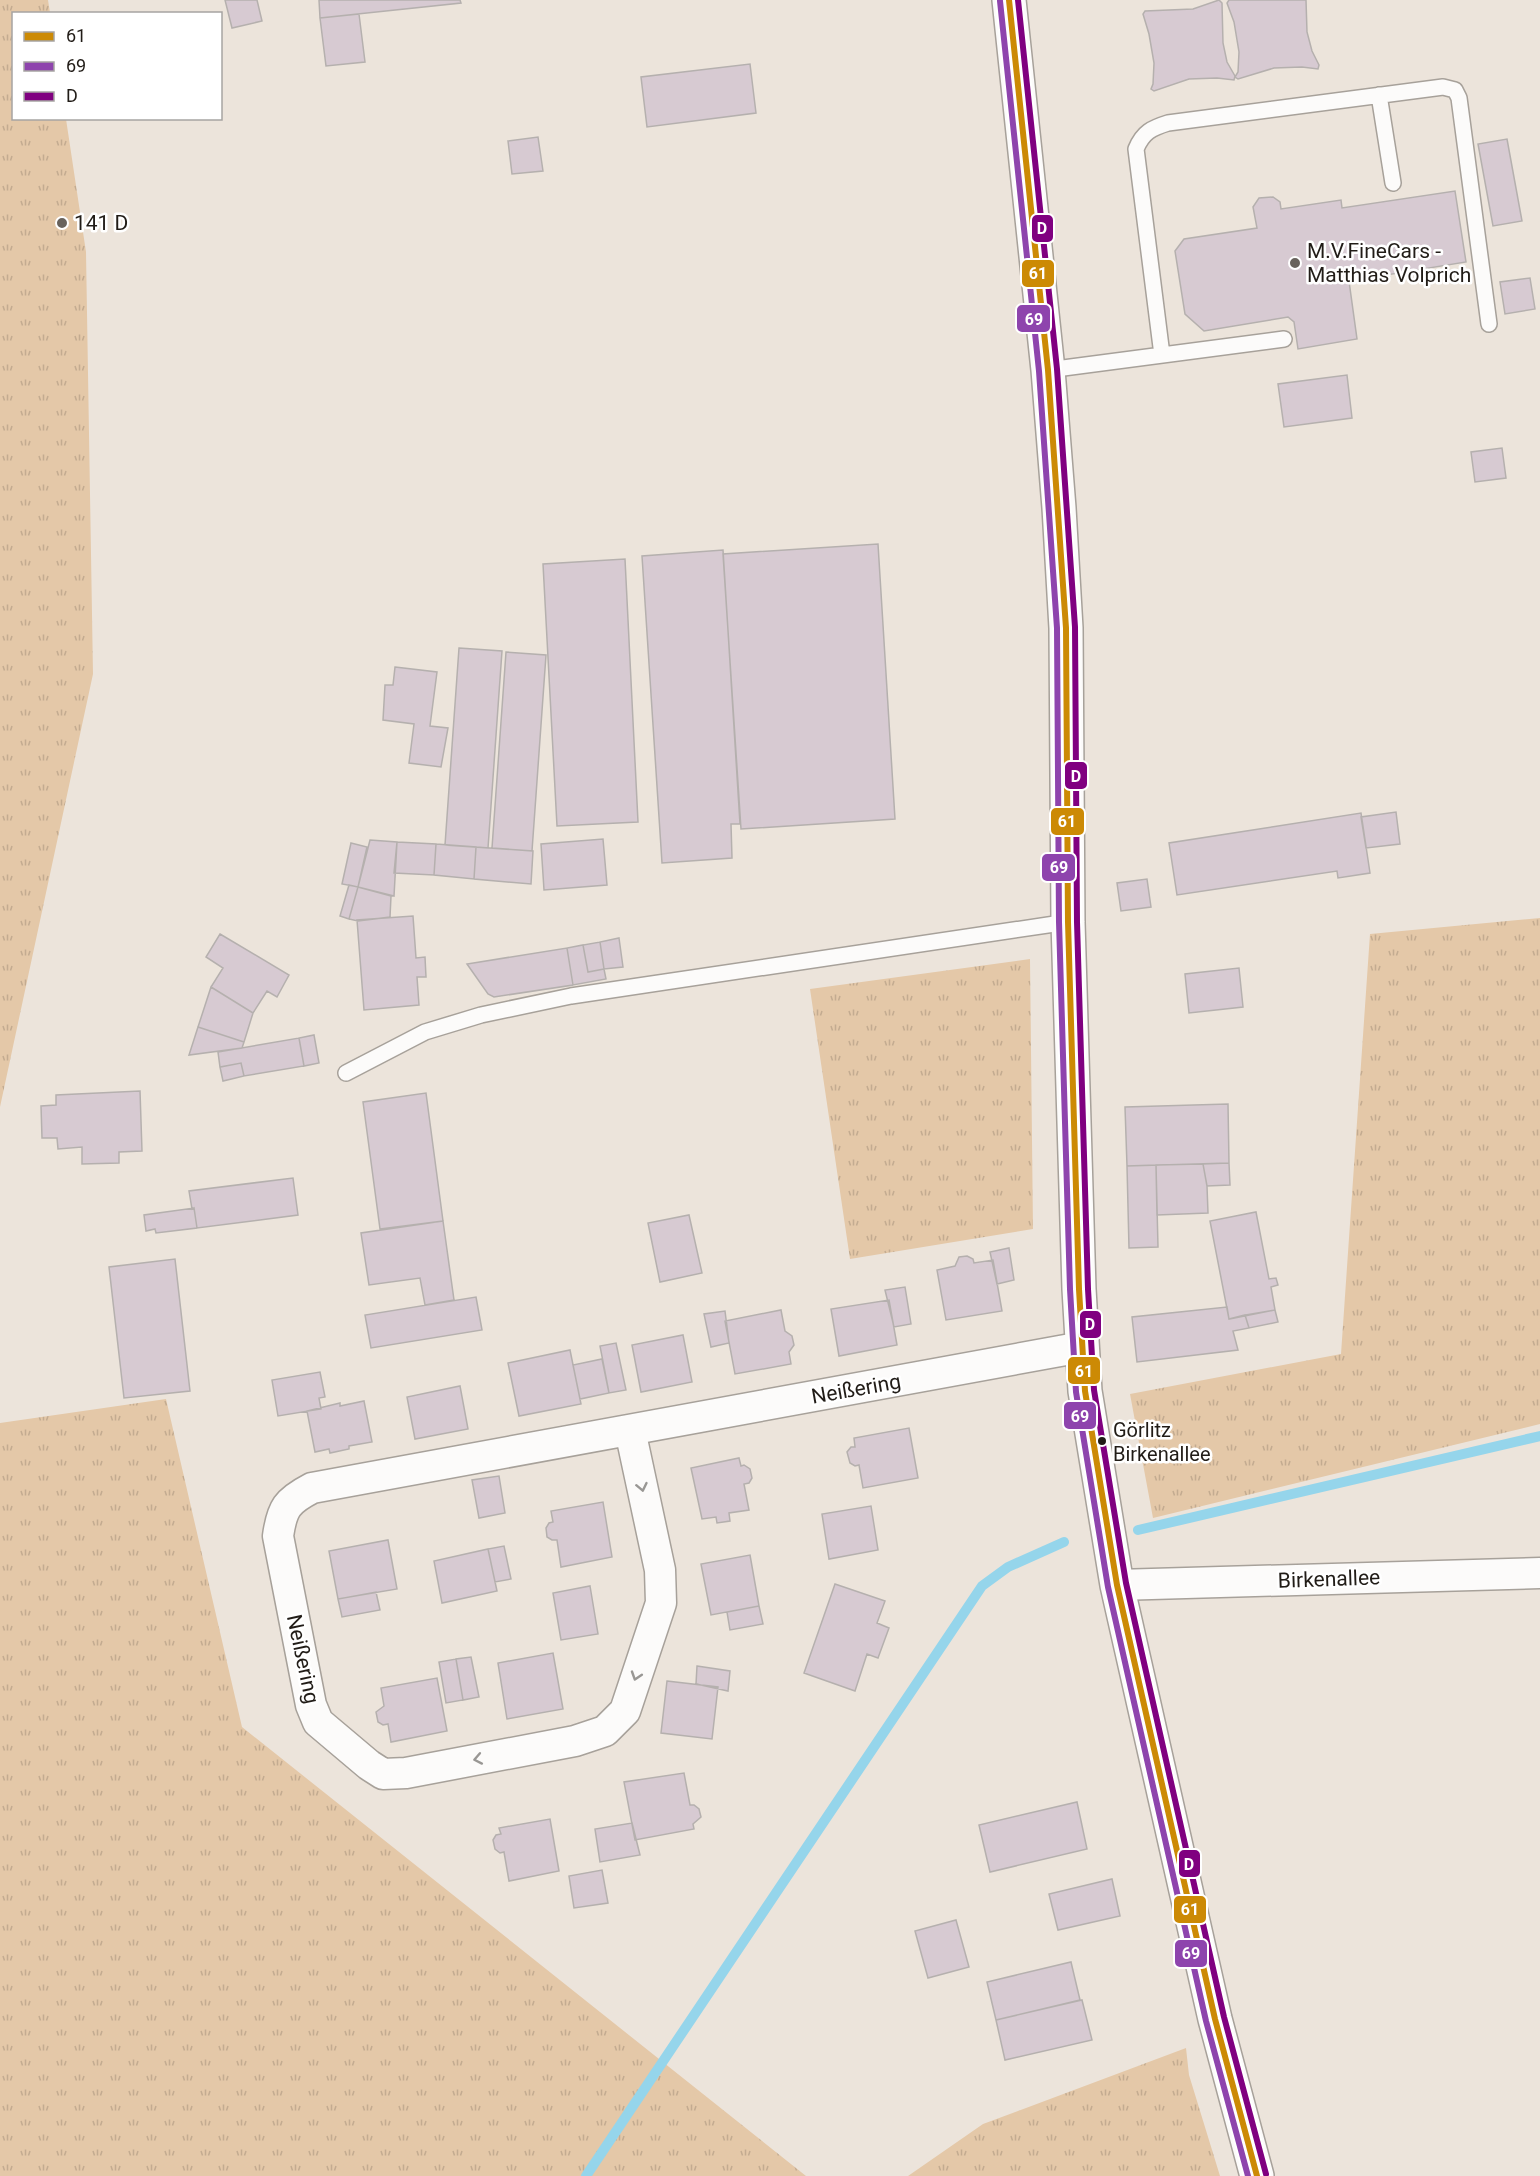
<svg xmlns="http://www.w3.org/2000/svg" width="1540" height="2176" viewBox="0 0 1540 2176" font-family="Roboto,sans-serif">
  <style>
    .grass { fill: url(#grass-tufts) }
    .lines { fill: none; stroke-linecap: round; stroke-linejoin: round }
    .stream { stroke: #95d5eb; stroke-width: 10 }
    .building { fill: #d7cad2; stroke: #b5b0ae; stroke-width: 1.5 }
    .service-casing { stroke: #a7a19a; stroke-width: 18 }
    .minor-casing { stroke: #a7a19a; stroke-width: 33 }
    .tertiary-casing { stroke: #a7a19a; stroke-width: 36 }
    .service { stroke: #fcfbfa; stroke-width: 15 }
    .minor { stroke: #fcfbfa; stroke-width: 30 }
    .tertiary { stroke: #fcfbfa; stroke-width: 33 }
    .bus-1-casing { stroke: #fff; stroke-width: 10 }
    .bus-2-casing { stroke: #fff; stroke-width: 10 }
    .bus-3-casing { stroke: #fff; stroke-width: 10 }
    .bus-1 { stroke: #cc8a05; stroke-width: 6 }
    .bus-2 { stroke: #8e44ad; stroke-width: 6 }
    .bus-3 { stroke: #800080; stroke-width: 6 }
    .oneway { stroke: #999794 }
    .poi-dot { fill: #68625c; stroke: #fff; stroke-width: 2 }
    .bus-dot { fill: #211c17; stroke: #fff; stroke-width: 2 }
    .labels { text-anchor: middle; dominant-baseline: central; stroke-width: 5; stroke-linejoin: round; paint-order: stroke }
    .bus-label { font-size: 20px; fill: #211c17; stroke: #fff; text-anchor: start }
    .poi-label { font-size: 21px; fill: #211c17; stroke: #fff; text-anchor: start }
    .street-label { font-size: 21px; fill: #211c17; stroke: #fff }
    .line-badge { stroke: #fff; stroke-width: 2 }
    .badge-label { font-size: 16px; text-anchor: middle; font-weight: bold; fill: #fff }
  </style>
  <defs>
    <pattern id="grass-tufts" width="24" height="20" patternUnits="userSpaceOnUse" patternTransform="scale(1.5)"><rect width="24" height="20" fill="#e4c8a8"/><path d="M3 7l-1-3M5 7V3M7 7l1-3M15 17l-1-3M17 17v-4M19 17l1-3" fill="none" stroke="#c3ab90"/></pattern>
  </defs>
  <rect width="100%" height="100%" fill="#ece4db"/>
  <path class="grass" d="M 0,0 L 48,0 L 50,13 L 14,14 L 14,118 L 66,119 L 86,252 L 93,674 L 0,1107 Z
    M 1540,918 L 1540,1424 L 1153,1518 L 1130,1394 L 1341,1354 L 1370,934 Z
    M 1030,959 L 1033,1229 L 850,1259 L 810,989 Z
    M 166,1399 L 242,1727 L 806,2176 L 0,2176 L 0,1423 Z
    M 1186,2048 L 1189,2075 L 1220,2176 L 908,2176 L 983,2124 Z"/>
  <g class="lines">
    <path class="stream" d="M 1138,1530 L 1540,1436
      M 586,2176 L 982,1586 L 1008,1567 L 1064,1542"/>
  </g>
  <path class="building" d="M 225,0 L 257,0 L 262,21 L 232,28 Z
    M 319,0 L 460,0 L 461,3 L 320,18 Z
    M 1219,0 L 1222,3 L 1223,43 L 1227,62 L 1235,76 L 1234,80 L 1217,78 L 1189,79 L 1154,91 L 1151,89 L 1153,84 L 1154,63 L 1149,34 L 1143,14 L 1145,11 L 1193,9 Z
    M 1229,0 L 1306,0 L 1307,32 L 1312,51 L 1319,65 L 1318,69 L 1302,67 L 1274,68 L 1238,79 L 1235,77 L 1238,72 L 1239,52 L 1234,22 L 1227,3 Z
    M 359,14 L 365,62 L 326,66 L 320,18 Z
    M 750,64 L 756,113 L 647,127 L 641,77 Z
    M 538,137 L 543,171 L 512,174 L 508,141 Z
    M 1507,139 L 1522,221 L 1493,226 L 1478,144 Z
    M 1455,191 L 1466,262 L 1349,281 L 1357,339 L 1298,349 L 1294,322 L 1288,317 L 1204,331 L 1185,314 L 1175,251 L 1184,239 L 1257,228 L 1253,207 L 1259,198 L 1273,197 L 1280,202 L 1281,209 L 1341,200 L 1342,208 Z
    M 1530,278 L 1535,309 L 1505,314 L 1500,282 Z
    M 1347,375 L 1352,418 L 1284,427 L 1278,384 Z
    M 1502,448 L 1506,478 L 1475,482 L 1471,452 Z
    M 878,544 L 895,819 L 741,829 L 723,554 Z
    M 723,550 L 740,824 L 731,824 L 732,858 L 662,863 L 642,556 Z
    M 625,559 L 638,822 L 557,826 L 543,564 Z
    M 459,648 L 502,651 L 488,848 L 445,845 Z
    M 506,652 L 546,655 L 532,851 L 492,848 Z
    M 395,667 L 437,672 L 430,726 L 448,728 L 441,767 L 409,763 L 414,724 L 383,720 L 385,685 L 393,685 Z
    M 1396,812 L 1400,844 L 1366,848 L 1361,817 Z
    M 1361,813 L 1370,873 L 1338,878 L 1337,871 L 1177,895 L 1169,843 Z
    M 603,839 L 607,885 L 544,890 L 541,844 Z
    M 370,840 L 397,842 L 394,896 L 358,887 Z
    M 397,842 L 436,844 L 434,875 L 394,873 Z
    M 351,843 L 367,847 L 358,887 L 342,884 Z
    M 436,844 L 476,847 L 474,879 L 434,875 Z
    M 476,847 L 533,851 L 531,884 L 474,879 Z
    M 1147,879 L 1151,907 L 1121,911 L 1117,883 Z
    M 349,885 L 358,887 L 349,919 L 340,916 Z
    M 358,887 L 391,896 L 390,917 L 358,921 L 349,919 Z
    M 413,916 L 416,958 L 425,957 L 426,977 L 417,977 L 419,1005 L 364,1010 L 357,920 Z
    M 220,934 L 289,975 L 277,997 L 267,991 L 253,1013 L 211,987 L 223,968 L 206,957 Z
    M 619,938 L 623,967 L 604,969 L 600,942 Z
    M 600,942 L 604,969 L 588,972 L 583,945 Z
    M 583,945 L 588,972 L 604,969 L 606,979 L 573,985 L 567,948 Z
    M 567,948 L 573,985 L 494,997 L 488,994 L 467,964 Z
    M 1239,968 L 1243,1007 L 1189,1013 L 1185,974 Z
    M 211,987 L 253,1013 L 244,1042 L 198,1027 Z
    M 198,1027 L 244,1042 L 242,1048 L 189,1055 Z
    M 314,1035 L 319,1063 L 304,1066 L 299,1038 Z
    M 299,1038 L 304,1066 L 244,1076 L 241,1063 L 220,1067 L 218,1052 Z
    M 241,1063 L 244,1076 L 223,1081 L 220,1067 Z
    M 140,1091 L 142,1151 L 119,1152 L 119,1163 L 82,1164 L 82,1147 L 58,1149 L 57,1138 L 42,1138 L 41,1106 L 56,1105 L 56,1095 Z
    M 426,1093 L 443,1221 L 380,1229 L 363,1102 Z
    M 1228,1104 L 1229,1163 L 1127,1166 L 1125,1107 Z
    M 1229,1163 L 1230,1185 L 1207,1186 L 1203,1164 Z
    M 1203,1164 L 1207,1186 L 1208,1213 L 1157,1215 L 1156,1165 Z
    M 1156,1165 L 1158,1247 L 1129,1248 L 1127,1166 Z
    M 293,1178 L 298,1215 L 197,1228 L 194,1208 L 192,1209 L 189,1191 Z
    M 194,1208 L 197,1228 L 156,1233 L 155,1229 L 146,1231 L 144,1215 Z
    M 1256,1212 L 1269,1279 L 1276,1278 L 1278,1285 L 1271,1287 L 1275,1310 L 1229,1319 L 1210,1221 Z
    M 689,1215 L 702,1273 L 660,1282 L 648,1223 Z
    M 443,1221 L 454,1300 L 425,1305 L 420,1278 L 369,1285 L 361,1233 Z
    M 1009,1248 L 1014,1280 L 997,1284 L 990,1252 Z
    M 967,1256 L 973,1259 L 974,1263 L 993,1260 L 1002,1311 L 946,1320 L 937,1270 L 955,1266 L 959,1257 Z
    M 175,1259 L 190,1391 L 124,1398 L 109,1267 Z
    M 905,1287 L 911,1324 L 894,1327 L 885,1290 Z
    M 476,1297 L 482,1330 L 371,1348 L 365,1315 Z
    M 889,1300 L 897,1345 L 839,1356 L 831,1309 Z
    M 1227,1307 L 1229,1319 L 1245,1315 L 1249,1328 L 1233,1331 L 1238,1350 L 1137,1362 L 1132,1317 Z
    M 781,1310 L 785,1331 L 792,1336 L 794,1345 L 789,1352 L 791,1364 L 735,1374 L 725,1321 Z
    M 1275,1310 L 1278,1322 L 1249,1328 L 1245,1315 Z
    M 725,1311 L 729,1343 L 711,1347 L 704,1314 Z
    M 683,1335 L 692,1382 L 641,1392 L 632,1345 Z
    M 616,1343 L 626,1390 L 609,1393 L 600,1346 Z
    M 570,1350 L 581,1404 L 519,1416 L 508,1363 Z
    M 602,1359 L 609,1393 L 580,1399 L 573,1365 Z
    M 320,1372 L 325,1397 L 319,1398 L 321,1409 L 278,1416 L 272,1380 Z
    M 460,1386 L 468,1429 L 415,1439 L 407,1397 Z
    M 364,1401 L 372,1442 L 349,1446 L 349,1449 L 330,1453 L 329,1449 L 315,1452 L 307,1411 L 340,1403 L 340,1406 Z
    M 909,1428 L 918,1478 L 863,1488 L 859,1465 L 855,1466 L 850,1463 L 847,1452 L 851,1447 L 855,1447 L 854,1438 Z
    M 739,1458 L 741,1466 L 744,1465 L 750,1469 L 752,1478 L 749,1483 L 744,1484 L 749,1510 L 729,1513 L 730,1521 L 717,1523 L 716,1517 L 702,1519 L 691,1468 Z
    M 499,1476 L 505,1513 L 479,1518 L 472,1480 Z
    M 603,1502 L 612,1557 L 561,1567 L 557,1540 L 552,1540 L 547,1537 L 546,1528 L 549,1523 L 553,1522 L 551,1511 Z
    M 871,1506 L 878,1550 L 829,1559 L 822,1514 Z
    M 388,1540 L 397,1589 L 338,1599 L 329,1551 Z
    M 504,1546 L 511,1579 L 495,1582 L 488,1549 Z
    M 488,1549 L 497,1591 L 442,1603 L 434,1561 Z
    M 750,1555 L 759,1606 L 711,1615 L 701,1564 Z
    M 835,1584 L 885,1601 L 877,1623 L 889,1628 L 878,1658 L 867,1654 L 855,1691 L 804,1673 Z
    M 590,1586 L 598,1634 L 561,1640 L 553,1593 Z
    M 376,1592 L 380,1610 L 342,1617 L 338,1599 Z
    M 759,1606 L 763,1624 L 730,1630 L 727,1612 Z
    M 553,1653 L 563,1709 L 507,1719 L 498,1663 Z
    M 471,1657 L 479,1697 L 463,1700 L 456,1659 Z
    M 456,1659 L 463,1700 L 446,1703 L 439,1662 Z
    M 697,1666 L 730,1671 L 728,1691 L 696,1684 Z
    M 437,1678 L 447,1731 L 391,1742 L 388,1724 L 383,1725 L 378,1722 L 376,1712 L 384,1706 L 381,1688 Z
    M 667,1681 L 718,1687 L 712,1739 L 661,1733 Z
    M 684,1773 L 690,1805 L 694,1805 L 699,1809 L 701,1817 L 693,1824 L 694,1829 L 635,1840 L 624,1782 Z
    M 1077,1802 L 1087,1849 L 990,1872 L 979,1825 Z
    M 550,1819 L 559,1871 L 509,1881 L 504,1852 L 500,1853 L 495,1849 L 493,1840 L 496,1835 L 501,1834 L 499,1828 Z
    M 632,1823 L 640,1855 L 600,1862 L 595,1829 Z
    M 602,1870 L 608,1903 L 574,1908 L 569,1876 Z
    M 1112,1879 L 1120,1916 L 1058,1930 L 1049,1894 Z
    M 956,1920 L 969,1967 L 928,1978 L 915,1931 Z
    M 1071,1962 L 1080,2000 L 996,2020 L 987,1982 Z
    M 1082,2000 L 1092,2040 L 1005,2060 L 996,2020 Z"/>
  <g class="lines">
    <defs>
      <path id="service" d="M 1379,95 L 1393,183
        M 1162,355 L 1136,149 C 1143,132 1152,128 1168,123 L 1443,87 L 1455,90 L 1459,98 L 1489,324
        M 1048,370 L 1284,339
        M 346,1073 L 425,1032 L 481,1015 L 571,996 L 1068,922"/>
      <path id="minor" d="M 630,1430 L 660,1570 L 661,1603 L 625,1711 L 605,1731 L 575,1741 L 406,1773 L 383,1774 L 369,1765 L 318,1722 L 311,1705 L 278,1536 C 282,1508 287,1501 312,1488 L 1082,1347
        M 1117,1585 L 1540,1573"/>
      <path id="tertiary" d="M 1009,0 L 1048,370 L 1059,508 L 1066,628 L 1068,922 L 1079,1289 L 1085,1391 L 1117,1585 L 1215,2019 L 1257,2176"/>
    </defs>
    <use href="#service" class="service-casing"/>
    <use href="#minor" class="minor-casing"/>
    <use href="#tertiary" class="tertiary-casing"/>
    <use href="#service" class="service"/>
    <use href="#minor" class="minor"/>
    <use href="#tertiary" class="tertiary"/>
    <defs>
      <path id="bus-1" d="M 1009,0 L 1048,370 L 1066,628 L 1068,922 L 1079,1289 L 1085,1391 L 1117,1585 L 1215,2019 L 1257,2176"/>
      <path id="bus-2" d="M 1000,1 L 1039,371 L 1057,628 L 1059,922 L 1070,1289 L 1076,1392 L 1108,1587 L 1206,2021 L 1248,2176"/>
      <path id="bus-3" d="M 1018,0 L 1057,369 L 1075,627 L 1077,922 L 1088,1289 L 1094,1390 L 1126,1583 L 1224,2017 L 1266,2174"/>
    </defs>
    <use href="#bus-1" class="bus-1-casing"/>
    <use href="#bus-2" class="bus-2-casing"/>
    <use href="#bus-3" class="bus-3-casing"/>
    <use href="#bus-1" class="bus-1"/>
    <use href="#bus-2" class="bus-2"/>
    <use href="#bus-3" class="bus-3"/>
  </g>
  <defs><path id="oneway-chevron" d="M-2-3.5L2.5 0L-2 3.5" fill="none" stroke-width="1.6" stroke-linecap="round" stroke-linejoin="round" transform="scale(1.5)"/></defs>
  <g class="oneway">
    <use href="#oneway-chevron" transform="translate(642 1487) rotate(78)"/>
    <use href="#oneway-chevron" transform="translate(636 1676) rotate(108)"/>
    <use href="#oneway-chevron" transform="translate(478 1759) rotate(169)"/>
  </g>
  <g class="poi-dot">
    <circle cx="62" cy="223" r="6"/>
    <circle cx="1295" cy="263" r="6"/>
  </g>
  <circle class="bus-dot" cx="1102" cy="1441" r="5"/>
  <g class="labels">
    <g class="bus-label">
      <text x="1113" y="1430">Görlitz<tspan x="1113" dy="24">Birkenallee</tspan></text>
    </g>
    <g class="poi-label">
      <text x="74" y="223">141 D</text>
      <text x="1307" y="251">M.V.FineCars -<tspan x="1307" dy="24">Matthias Volprich</tspan></text>
    </g>
    <g class="street-label">
      <text transform="translate(856 1389) rotate(-10)">Neißering</text>
      <text transform="translate(1329 1579) rotate(-2)">Birkenallee</text>
      <text transform="translate(303 1659) rotate(78)">Neißering</text>
    </g>
  </g>
  <g class="line-badge">
    <rect x="1031" y="214" width="23" height="29" rx="6" fill="#800080"/>
    <rect x="1021" y="259" width="34" height="29" rx="6" fill="#cc8a05"/>
    <rect x="1016" y="304" width="35" height="29" rx="6" fill="#8e44ad"/>
    <rect x="1064" y="761" width="24" height="29" rx="6" fill="#800080"/>
    <rect x="1050" y="807" width="35" height="29" rx="6" fill="#cc8a05"/>
    <rect x="1041" y="853" width="35" height="29" rx="6" fill="#8e44ad"/>
    <rect x="1079" y="1310" width="23" height="29" rx="6" fill="#800080"/>
    <rect x="1067" y="1356" width="34" height="29" rx="6" fill="#cc8a05"/>
    <rect x="1063" y="1401" width="34" height="29" rx="6" fill="#8e44ad"/>
    <rect x="1178" y="1849" width="23" height="29" rx="6" fill="#800080"/>
    <rect x="1173" y="1895" width="34" height="29" rx="6" fill="#cc8a05"/>
    <rect x="1174" y="1939" width="34" height="29" rx="6" fill="#8e44ad"/>
  </g>
  <g class="badge-label">
    <text x="1042" y="234">D</text>
    <text x="1038" y="279">61</text>
    <text x="1034" y="325">69</text>
    <text x="1076" y="782">D</text>
    <text x="1067" y="827">61</text>
    <text x="1059" y="873">69</text>
    <text x="1090" y="1330">D</text>
    <text x="1084" y="1377">61</text>
    <text x="1080" y="1422">69</text>
    <text x="1189" y="1870">D</text>
    <text x="1190" y="1915">61</text>
    <text x="1191" y="1959">69</text>
  </g>
  <rect x="12" y="12" width="210" height="108" fill="#ffffff" stroke="#a6a4a2" stroke-width="1.5"/>
  <rect x="24" y="32" width="30" height="9" fill="#cc8a05" stroke="#a6a4a2" stroke-width="1.5"/>
  <text x="66" y="42" font-size="18" fill="#211c17">61</text>
  <rect x="24" y="62" width="30" height="9" fill="#8e44ad" stroke="#a6a4a2" stroke-width="1.5"/>
  <text x="66" y="72" font-size="18" fill="#211c17">69</text>
  <rect x="24" y="92" width="30" height="9" fill="#800080" stroke="#a6a4a2" stroke-width="1.5"/>
  <text x="66" y="102" font-size="18" fill="#211c17">D</text>
</svg>
